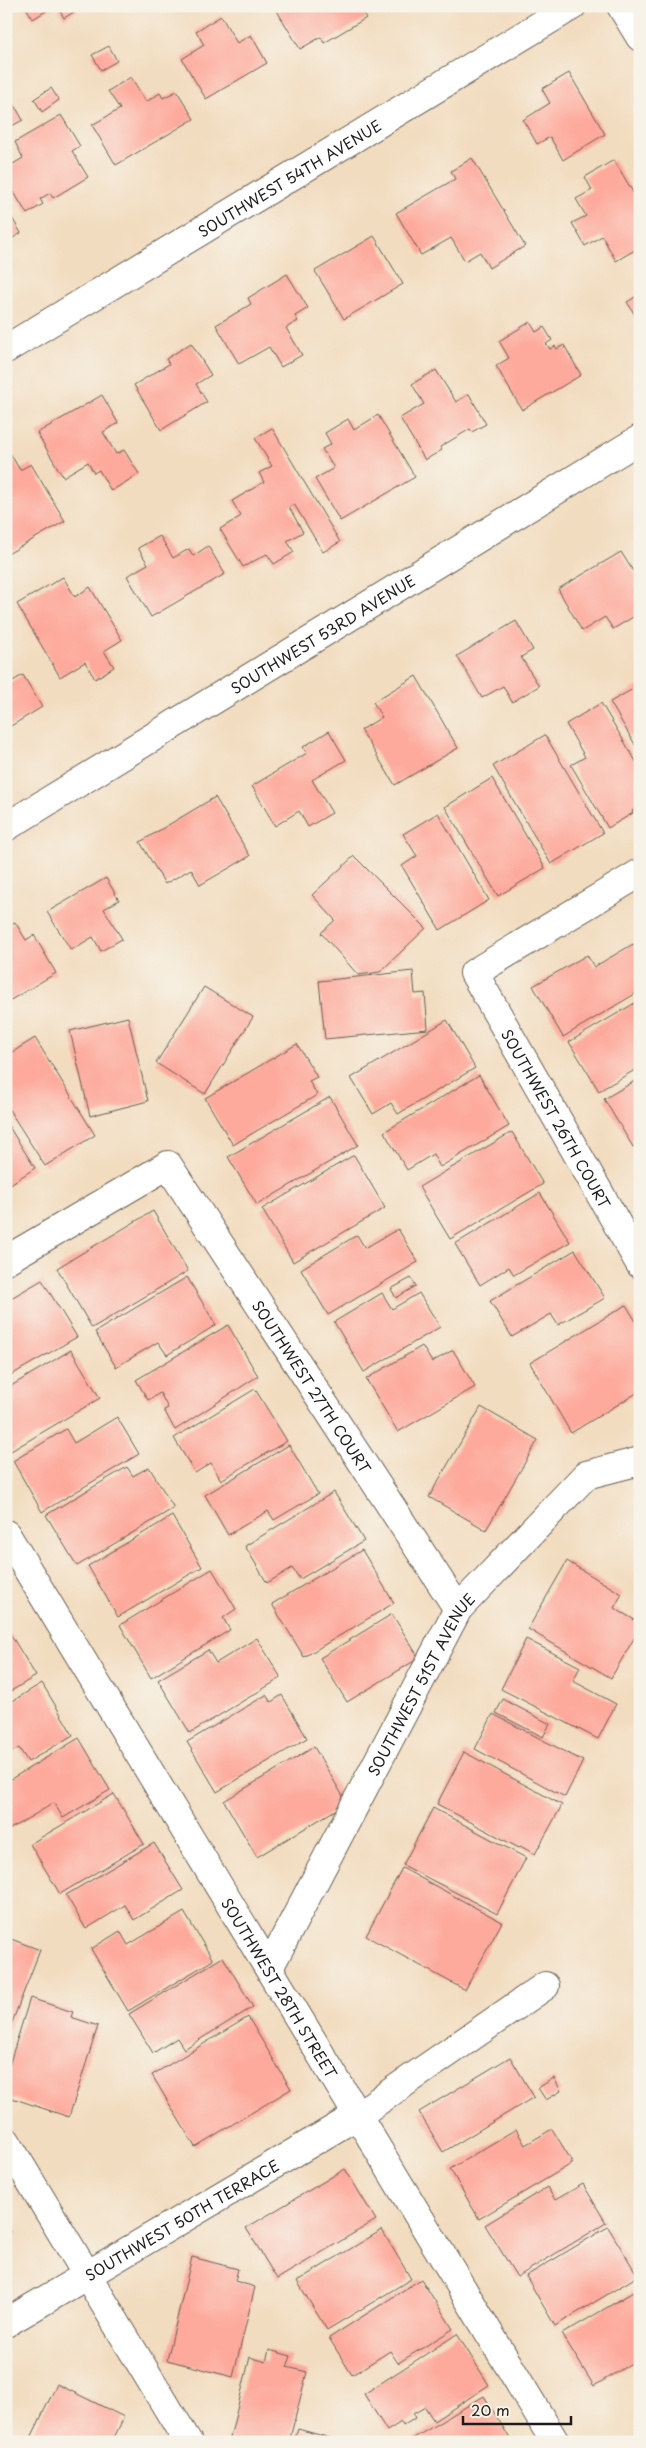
<svg xmlns="http://www.w3.org/2000/svg" width="646" height="2448" viewBox="0 0 646 2448" font-family="'Playpen Sans',sans-serif">
  <style>
    .building { fill: #fdaa9c }
    .lines { fill: none; stroke-linecap: round; stroke-linejoin: round }
    .minor-casing { stroke: #675f55; stroke-width: 30 }
    .minor { stroke: #fff; stroke-width: 28 }
    .labels { text-anchor: middle; dominant-baseline: central; stroke-width: 5; stroke-linejoin: round; paint-order: stroke }
    .street-label { font-size: 15px; fill: #1c1c1c; stroke: #f7f3e8 }
  </style>
  <rect width="100%" height="100%" fill="#f7f3e8"/>
  <filter id="ink" filterUnits="userSpaceOnUse"><feTurbulence type="fractalNoise" baseFrequency=".02" numOctaves="2"/><feDisplacementMap in="SourceGraphic" scale="10" xChannelSelector="R" yChannelSelector="G"/><feConvolveMatrix kernelMatrix="1 2 1 2 8 2 1 2 1" color-interpolation-filters="sRGB"/></filter>
  <filter id="wash" filterUnits="userSpaceOnUse"><feTurbulence type="fractalNoise" baseFrequency=".0096" numOctaves="4" result="noise"/><feDisplacementMap in="SourceGraphic" scale="20" xChannelSelector="R" yChannelSelector="G"/><feGaussianBlur stdDeviation="1.12" result="paint"/><feColorMatrix in="noise" values="0 0 0 0 0 0 0 0 0 0 0 0 0 0 0 0 0 1.4 0 .05"/><feComposite in="paint" operator="in"/></filter>
  <g filter="url(#wash)">
    <rect width="100%" height="100%" fill="#f2dcbf"/>
    <g id="blocks">
      <path class="building" d="M 25,6 L 54,6 L 33,19 Z
        M 57,6 L 84,6 L 64,18 Z
        M 286,6 L 359,6 L 366,18 L 324,43 L 321,37 L 300,49 L 277,11 Z
        M 221,16 L 237,43 L 251,35 L 267,63 L 206,99 L 182,59 L 204,45 L 196,31 Z
        M 109,46 L 117,61 L 101,70 L 92,55 Z
        M 569,73 L 605,134 L 563,160 L 550,137 L 537,144 L 523,120 L 550,103 L 542,89 Z
        M 131,77 L 146,102 L 160,93 L 163,98 L 177,91 L 194,119 L 116,165 L 92,125 L 120,109 L 108,91 Z
        M 51,88 L 59,100 L 42,112 L 34,99 Z
        M 15,106 L 23,120 L 6,129 L 6,111 Z
        M 61,115 L 80,146 L 72,151 L 88,177 L 53,198 L 50,193 L 40,199 L 43,204 L 27,214 L 6,179 L 6,168 L 23,158 L 15,142 Z
        M 472,158 L 525,246 L 489,268 L 480,252 L 465,261 L 451,238 L 421,255 L 396,213 L 455,179 L 451,171 Z
        M 614,160 L 640,204 L 640,247 L 616,261 L 602,236 L 585,246 L 572,223 L 586,216 L 576,199 L 592,190 L 585,177 Z
        M 6,208 L 21,233 L 6,242 Z
        M 374,236 L 403,284 L 344,319 L 315,271 Z
        M 287,274 L 308,308 L 295,316 L 298,321 L 286,328 L 302,355 L 281,367 L 269,347 L 239,364 L 216,325 L 251,304 L 248,298 Z
        M 640,294 L 640,323 L 627,302 Z
        M 530,322 L 536,332 L 544,327 L 552,340 L 546,344 L 550,349 L 555,346 L 557,349 L 564,345 L 581,375 L 522,410 L 496,366 L 509,358 L 499,341 Z
        M 191,343 L 211,375 L 196,384 L 207,402 L 161,430 L 134,385 L 169,364 L 166,359 Z
        M 436,370 L 456,402 L 469,394 L 486,424 L 472,432 L 470,429 L 440,447 L 442,450 L 425,460 L 400,418 L 424,404 L 412,384 Z
        M 102,395 L 118,423 L 103,432 L 116,454 L 124,450 L 139,474 L 111,491 L 99,470 L 94,473 L 88,462 L 63,477 L 37,433 Z
        M 378,415 L 415,477 L 340,521 L 315,479 L 334,468 L 322,449 L 331,444 L 325,433 L 348,419 L 354,430 Z
        M 272,428 L 340,542 L 323,552 L 294,504 L 289,507 L 303,532 L 287,541 L 294,552 L 274,564 L 267,554 L 243,567 L 220,529 L 241,516 L 232,501 L 264,482 L 259,473 L 272,466 L 255,438 Z
        M 8,450 L 20,470 L 31,464 L 65,521 L 6,555 L 6,452 Z
        M 160,536 L 173,558 L 189,549 L 193,556 L 208,546 L 225,574 L 151,617 L 127,576 L 148,564 L 138,548 Z
        M 621,552 L 640,582 L 640,613 L 613,629 L 605,617 L 582,631 L 558,589 Z
        M 63,577 L 75,597 L 90,587 L 122,640 L 104,651 L 114,667 L 95,679 L 85,662 L 60,677 L 17,604 Z
        M 516,621 L 533,650 L 521,657 L 539,686 L 512,702 L 503,686 L 482,698 L 457,656 Z
        M 23,675 L 42,707 L 6,729 L 6,685 Z
        M 416,676 L 458,748 L 395,785 L 361,730 L 382,717 L 373,702 Z
        M 640,685 L 640,753 L 610,702 Z
        M 601,703 L 640,768 L 640,806 L 632,811 L 633,813 L 608,828 L 571,765 L 585,757 L 566,724 Z
        M 329,731 L 346,760 L 312,780 L 332,813 L 308,827 L 299,811 L 275,826 L 252,786 L 307,753 L 303,747 Z
        M 545,735 L 603,833 L 551,864 L 493,766 Z
        M 492,778 L 545,868 L 498,896 L 445,807 Z
        M 215,797 L 250,856 L 200,885 L 191,869 L 165,884 L 140,842 Z
        M 438,813 L 489,900 L 440,930 L 402,866 L 417,856 L 403,834 Z
        M 354,856 L 426,928 L 380,972 L 358,975 L 321,933 L 335,920 L 312,895 Z
        M 106,878 L 119,900 L 104,909 L 122,939 L 101,951 L 93,937 L 71,950 L 47,912 Z
        M 15,922 L 26,940 L 34,935 L 56,973 L 9,1001 L 6,997 L 6,927 Z
        M 633,944 L 640,956 L 640,991 L 563,1037 L 533,986 L 587,955 L 594,967 Z
        M 413,971 L 415,994 L 425,993 L 428,1029 L 325,1039 L 319,981 Z
        M 204,987 L 253,1017 L 205,1094 L 156,1063 Z
        M 640,1000 L 640,1067 L 599,1091 L 569,1042 Z
        M 128,1017 L 148,1101 L 90,1116 L 70,1031 Z
        M 447,1020 L 475,1068 L 398,1114 L 391,1103 L 373,1114 L 351,1078 Z
        M 35,1038 L 95,1135 L 45,1166 L 6,1105 L 6,1056 Z
        M 297,1044 L 317,1077 L 309,1081 L 317,1095 L 233,1145 L 205,1098 Z
        M 479,1075 L 509,1126 L 440,1167 L 433,1154 L 407,1170 L 384,1132 Z
        M 640,1078 L 640,1143 L 633,1147 L 604,1099 Z
        M 330,1097 L 358,1145 L 257,1205 L 228,1157 Z
        M 6,1122 L 35,1168 L 6,1187 Z
        M 512,1132 L 543,1184 L 450,1239 L 419,1187 Z
        M 354,1155 L 385,1208 L 293,1262 L 262,1209 Z
        M 540,1193 L 570,1242 L 514,1275 L 509,1267 L 480,1285 L 455,1244 Z
        M 153,1211 L 188,1271 L 92,1328 L 57,1268 Z
        M 398,1229 L 418,1262 L 328,1315 L 301,1269 L 357,1235 L 365,1248 Z
        M 575,1250 L 605,1298 L 558,1325 L 551,1314 L 512,1337 L 490,1301 Z
        M 187,1277 L 216,1325 L 167,1355 L 158,1342 L 116,1367 L 95,1332 Z
        M 411,1278 L 416,1286 L 396,1298 L 391,1289 Z
        M 42,1280 L 77,1337 L 6,1378 L 6,1301 Z
        M 382,1293 L 392,1309 L 419,1293 L 440,1327 L 364,1372 L 334,1322 Z
        M 626,1305 L 640,1328 L 640,1391 L 571,1433 L 530,1363 Z
        M 228,1325 L 258,1376 L 175,1430 L 164,1410 L 168,1408 L 160,1393 L 148,1400 L 136,1380 Z
        M 422,1346 L 432,1362 L 453,1350 L 475,1387 L 398,1432 L 366,1379 Z
        M 71,1350 L 100,1398 L 6,1454 L 6,1389 Z
        M 255,1389 L 287,1441 L 221,1480 L 211,1463 L 195,1473 L 174,1438 Z
        M 481,1407 L 538,1440 L 486,1530 L 429,1497 Z
        M 117,1417 L 139,1454 L 42,1512 L 13,1461 L 66,1429 L 74,1443 Z
        M 289,1445 L 318,1494 L 274,1520 L 268,1511 L 228,1535 L 205,1495 Z
        M 127,1467 L 133,1476 L 149,1467 L 174,1508 L 77,1566 L 46,1515 Z
        M 334,1492 L 364,1541 L 300,1579 L 292,1568 L 267,1583 L 245,1546 Z
        M 172,1516 L 202,1567 L 118,1617 L 88,1566 Z
        M 362,1550 L 394,1603 L 304,1657 L 272,1604 Z
        M 567,1561 L 622,1594 L 614,1608 L 640,1623 L 640,1628 L 611,1678 L 528,1629 Z
        M 212,1569 L 236,1609 L 223,1618 L 230,1630 L 151,1678 L 120,1625 Z
        M 392,1614 L 419,1658 L 347,1702 L 320,1658 Z
        M 6,1627 L 36,1676 L 6,1694 Z
        M 257,1638 L 281,1678 L 190,1733 L 158,1680 L 208,1650 L 216,1663 Z
        M 526,1639 L 580,1667 L 573,1681 L 616,1704 L 598,1739 L 501,1689 Z
        M 42,1683 L 73,1735 L 28,1762 L 19,1748 L 6,1755 L 6,1705 Z
        M 266,1695 L 271,1702 L 282,1695 L 307,1738 L 217,1792 L 187,1742 Z
        M 503,1699 L 550,1724 L 543,1737 L 496,1713 Z
        M 493,1714 L 583,1761 L 565,1797 L 475,1749 Z
        M 79,1738 L 110,1790 L 63,1818 L 54,1803 L 10,1829 L 6,1823 L 6,1782 Z
        M 314,1747 L 347,1803 L 257,1857 L 224,1801 Z
        M 464,1752 L 562,1805 L 535,1854 L 520,1846 L 519,1848 L 437,1804 Z
        M 114,1794 L 144,1844 L 60,1894 L 30,1844 Z
        M 433,1808 L 526,1858 L 497,1914 L 403,1865 Z
        M 154,1843 L 183,1890 L 134,1920 L 125,1905 L 86,1929 L 66,1895 Z
        M 402,1868 L 502,1922 L 465,1990 L 366,1936 Z
        M 184,1912 L 213,1960 L 128,2011 L 91,1949 L 120,1931 L 128,1945 Z
        M 6,1937 L 40,1950 L 6,2038 Z
        M 223,1957 L 253,2007 L 184,2049 L 177,2038 L 153,2053 L 129,2014 Z
        M 30,1998 L 73,2012 L 71,2017 L 98,2026 L 69,2117 L 6,2096 L 6,2075 Z
        M 248,2017 L 291,2089 L 195,2147 L 152,2075 Z
        M 510,2057 L 534,2097 L 443,2152 L 419,2112 Z
        M 554,2078 L 561,2091 L 546,2100 L 538,2088 Z
        M 516,2129 L 525,2145 L 552,2129 L 573,2163 L 479,2219 L 450,2169 Z
        M 345,2169 L 376,2220 L 277,2279 L 246,2228 Z
        M 583,2184 L 606,2223 L 517,2277 L 485,2225 L 547,2187 L 555,2200 Z
        M 6,2225 L 10,2231 L 7,2242 L 6,2242 Z
        M 608,2227 L 638,2276 L 555,2326 L 526,2276 Z
        M 382,2230 L 411,2279 L 327,2330 L 297,2281 Z
        M 192,2257 L 238,2269 L 235,2281 L 255,2287 L 233,2377 L 167,2360 Z
        M 421,2279 L 453,2329 L 398,2363 L 390,2351 L 352,2375 L 329,2338 Z
        M 640,2288 L 640,2358 L 594,2386 L 562,2334 Z
        M 457,2334 L 489,2385 L 434,2421 L 425,2407 L 413,2414 L 415,2418 L 403,2426 L 401,2422 L 387,2431 L 364,2394 Z
        M 269,2350 L 291,2356 L 287,2367 L 307,2372 L 289,2442 L 229,2442 L 250,2357 L 266,2362 Z
        M 57,2384 L 124,2417 L 112,2442 L 29,2442 Z
        M 484,2396 L 512,2442 L 407,2442 Z
        M 298,2429 L 341,2441 L 341,2442 L 294,2442 Z"/>
    </g>
  </g>
  <g filter="url(#ink)">
    <use href="#blocks" fill-opacity="0" stroke="#675f55" stroke-width="1"/>
    <g class="lines">
      <defs>
        <g id="minor">
          <path d="M 621,6 L 640,37"/>
          <path id="s1" d="M 6,349 L 572,6"/>
          <path id="s2" d="M 6,827 L 640,439"/>
          <path id="s3" d="M 640,873 L 474,973 L 640,1264"/>
          <path id="s4" d="M 6,1260 L 168,1165 L 458,1609"/>
          <path id="s5" d="M 6,1534 L 555,2442"/>
          <path id="s6" d="M 269,1968 L 458,1609 L 586,1475 L 640,1461"/>
          <path d="M 6,2141 L 188,2442"/>
          <path id="s7" d="M 6,2323 L 358,2115 L 545,1986"/>
        </g>
      </defs>
      <use href="#minor" class="minor-casing"/>
      <use href="#minor" class="minor"/>
    </g>
  </g>
  <g class="labels">
    <g class="street-label">
      <text stroke="none"><textPath href="#s1" startOffset="331">SOUTHWEST 54TH AVENUE</textPath></text>
      <text stroke="none"><textPath href="#s2" startOffset="371">SOUTHWEST 53RD AVENUE</textPath></text>
      <text stroke="none"><textPath href="#s3" startOffset="361">SOUTHWEST 26TH COURT</textPath></text>
      <text stroke="none"><textPath href="#s4" startOffset="452">SOUTHWEST 27TH COURT</textPath></text>
      <text stroke="none"><textPath href="#s6" startOffset="322">SOUTHWEST 51ST AVENUE</textPath></text>
      <text stroke="none"><textPath href="#s5" startOffset="530">SOUTHWEST 28TH STREET</textPath></text>
      <text stroke="none"><textPath href="#s7" startOffset="204">SOUTHWEST 50TH TERRACE</textPath></text>
    </g>
  </g>
  <rect width="646" height="2448" fill="none" stroke="#f7f3e8" stroke-width="25"/>
  <path d="M463 2416v8h108v-8" fill="none" stroke="#1c1c1c" stroke-width="2.5"/>
  <text x="471" y="2416" font-size="15" fill="#1c1c1c" stroke="#f7f3e8" stroke-width="4" paint-order="stroke">20 m</text>
</svg>
